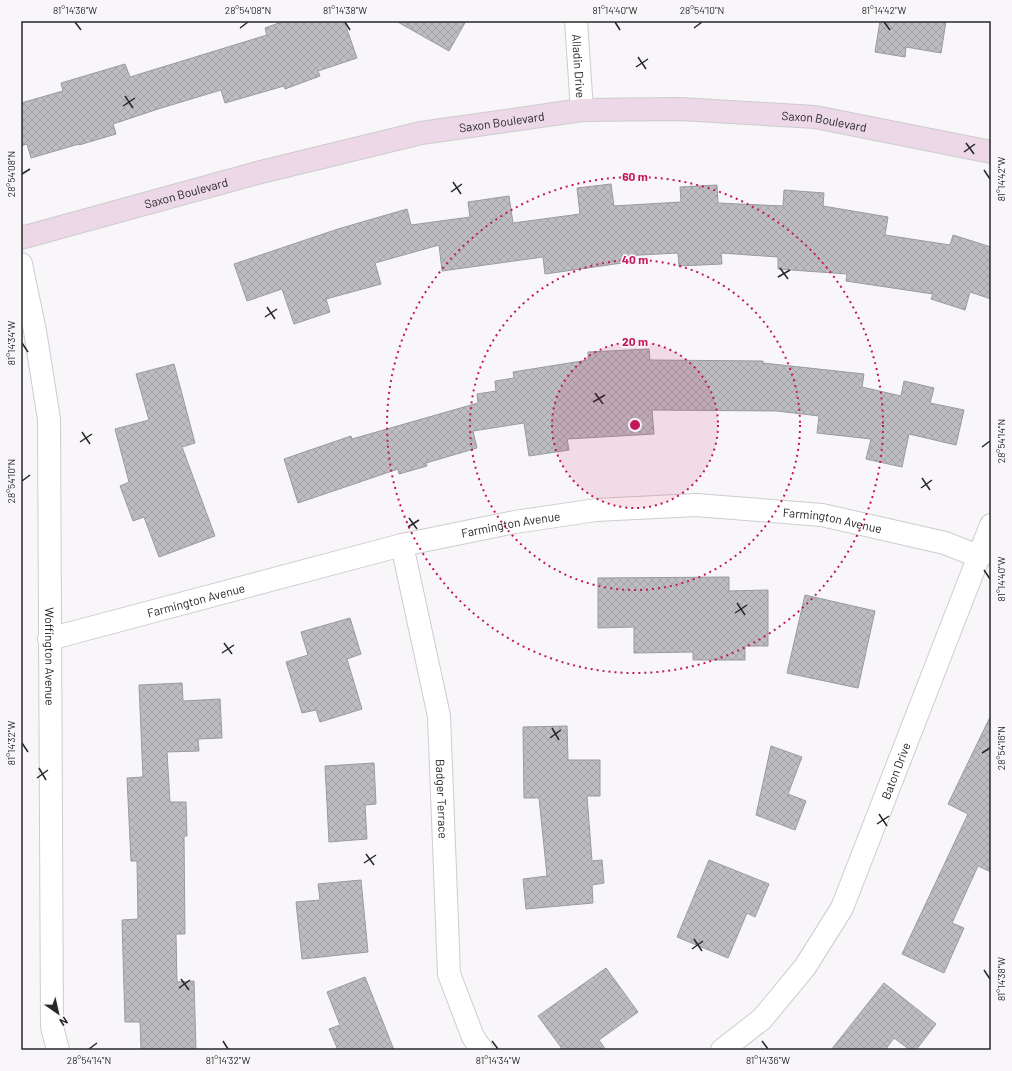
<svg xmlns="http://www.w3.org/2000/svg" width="1012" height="1071" viewBox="0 0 1012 1071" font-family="Barlow,sans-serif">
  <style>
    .building { fill: url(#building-cross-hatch); stroke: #9a9b9e }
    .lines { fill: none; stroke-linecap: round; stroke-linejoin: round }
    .minor-casing { stroke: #cdcccf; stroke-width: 24 }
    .secondary-casing { stroke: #cdcccf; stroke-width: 24 }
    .minor { stroke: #fff; stroke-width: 22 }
    .secondary { stroke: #ecd8e6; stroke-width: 22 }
    .ticks { fill: none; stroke: #272728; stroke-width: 1.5 }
    .ring { fill: none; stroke: #c2185b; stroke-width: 2; stroke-dasharray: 2 4 }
    .labels { text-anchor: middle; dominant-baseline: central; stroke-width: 3.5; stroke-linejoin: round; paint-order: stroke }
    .street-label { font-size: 12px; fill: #272728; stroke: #f8f6f9 }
    .centre { fill: #c2185b; stroke: #f8f6f9; stroke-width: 2 }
    .ring-label { font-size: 12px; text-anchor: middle; font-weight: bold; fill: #c2185b; stroke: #f8f6f9; stroke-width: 3.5; stroke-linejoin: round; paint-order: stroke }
    .neatline { fill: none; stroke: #272728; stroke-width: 1.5 }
    .ticks-label { font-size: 10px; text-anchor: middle; fill: #272728 }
  </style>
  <defs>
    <pattern id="building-cross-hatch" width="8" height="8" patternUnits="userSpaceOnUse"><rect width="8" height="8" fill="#bdbdc1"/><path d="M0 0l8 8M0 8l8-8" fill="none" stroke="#a2a2a6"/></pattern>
  </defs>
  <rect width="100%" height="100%" fill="#f8f6f9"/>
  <path class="building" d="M 284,21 L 344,21 L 357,58 L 318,71 L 320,76 L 285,89 L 284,86 L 225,103 L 221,90 L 158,109 L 113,124 L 116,134 L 79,145 L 79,144 L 31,158 L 27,144 L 21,146 L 21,103 L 63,91 L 61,83 L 125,64 L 130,77 L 267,35 L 265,28 Z
    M 396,21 L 466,21 L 449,51 Z
    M 880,21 L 946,21 L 941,53 L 906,47 L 905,57 L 875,52 Z
    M 611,184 L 614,206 L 681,202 L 680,187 L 717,185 L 718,203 L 783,206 L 784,190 L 824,193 L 823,206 L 888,217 L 885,235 L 950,245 L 953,235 L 991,247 L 991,299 L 970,292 L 965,310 L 931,299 L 933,294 L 846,281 L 847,274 L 778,269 L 778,257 L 721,253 L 722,264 L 679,266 L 678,253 L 621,256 L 622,263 L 545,274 L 543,257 L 442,271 L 439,245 L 375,263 L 381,284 L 326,299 L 330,312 L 294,324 L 282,289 L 247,301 L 234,264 L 338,229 L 407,209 L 411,225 L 470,217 L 468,202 L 509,196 L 513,223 L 580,214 L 577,188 Z
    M 649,349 L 650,360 L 763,361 L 763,363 L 864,374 L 862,387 L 901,396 L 904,381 L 934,388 L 930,403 L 964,410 L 956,445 L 909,434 L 902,467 L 866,459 L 871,439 L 817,433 L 819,416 L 777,411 L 652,410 L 654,434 L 567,439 L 569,450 L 529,456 L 524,423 L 473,431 L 477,448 L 426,463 L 427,466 L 399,474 L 398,469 L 298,503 L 284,459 L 351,436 L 352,439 L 478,403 L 477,394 L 496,391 L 495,381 L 514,378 L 513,372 L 588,360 L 588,352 Z
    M 174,364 L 195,443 L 182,447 L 215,536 L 159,557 L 144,517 L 133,521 L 120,486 L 129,482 L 115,429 L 149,420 L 136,374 Z
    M 729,577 L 729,591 L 768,590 L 768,646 L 745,646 L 745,660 L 693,660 L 693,652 L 634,653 L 634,627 L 598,628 L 598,578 Z
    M 805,595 L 875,611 L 858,688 L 787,673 Z
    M 350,618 L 361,654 L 347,659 L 362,709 L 320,722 L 316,710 L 302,713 L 286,662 L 308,655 L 301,632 Z
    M 182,683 L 183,701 L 220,699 L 222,738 L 198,739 L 199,751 L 167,752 L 170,802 L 186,802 L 187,836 L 184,836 L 185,934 L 176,934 L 177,982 L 194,981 L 196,1050 L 141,1050 L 140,1022 L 125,1022 L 122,920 L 138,919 L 137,861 L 131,861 L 127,778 L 143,777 L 139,685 Z
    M 991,715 L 991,872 L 978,866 L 952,923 L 964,928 L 944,973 L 902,954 L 968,814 L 948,804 Z
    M 567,726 L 568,760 L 600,760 L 600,796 L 587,796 L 592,861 L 602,860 L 604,883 L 592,885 L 593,903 L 526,909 L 523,879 L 547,876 L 539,798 L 524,798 L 523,727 Z
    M 771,746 L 802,757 L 788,794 L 806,801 L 795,830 L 756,815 Z
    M 374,763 L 376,804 L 365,805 L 367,839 L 329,842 L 325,766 Z
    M 709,860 L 769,884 L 755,917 L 747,913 L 728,958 L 677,937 Z
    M 361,880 L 368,952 L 302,959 L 296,902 L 320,900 L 318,884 Z
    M 606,968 L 638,1012 L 599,1040 L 606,1050 L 563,1050 L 538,1016 Z
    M 365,977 L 394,1050 L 338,1050 L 329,1029 L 340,1025 L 327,992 Z
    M 884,983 L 936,1024 L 916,1050 L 910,1050 L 894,1038 L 885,1050 L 831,1050 Z"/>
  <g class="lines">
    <defs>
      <g id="minor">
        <path id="s1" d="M 576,21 L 582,110"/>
        <path id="s2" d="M 21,264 L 35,331 L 49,419 L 52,1027 L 58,1050"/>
        <path id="s3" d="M 402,545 L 439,716 L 449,974 L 473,1037 L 482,1050"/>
        <path id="s4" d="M 49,639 L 402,545 L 515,522 L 596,510 L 696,505 L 822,515 L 945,543 L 980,557"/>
        <path id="s5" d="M 722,1050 L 762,1019 L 805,967 L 842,908 L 991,525"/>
      </g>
      <g id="secondary">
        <path id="s6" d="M 21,238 L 257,173 L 421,133 L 582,110 L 680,109 L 815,117 L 991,152"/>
      </g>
    </defs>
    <use href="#minor" class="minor-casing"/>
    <use href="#secondary" class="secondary-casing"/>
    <use href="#minor" class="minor"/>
    <use href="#secondary" class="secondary"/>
  </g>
  <path class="ticks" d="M 75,22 L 81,30M 345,22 L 350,30M 615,22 L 620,30M 884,22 L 890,30M 240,28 L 248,22M 694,28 L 702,22M 638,57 L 646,69M 636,67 L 648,59M 125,96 L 133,108M 123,106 L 135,98M 966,143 L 974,154M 964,152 L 975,144M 984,170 L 990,179M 22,174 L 30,169M 453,182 L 461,194M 451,192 L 462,184M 780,268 L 788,279M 778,277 L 790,270M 267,307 L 275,319M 265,317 L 277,309M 22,343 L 28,352M 595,393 L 603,404M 593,402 L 605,395M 82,432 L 90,444M 80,442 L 92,434M 982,447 L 990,441M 922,478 L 930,490M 22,481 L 30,475M 921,488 L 932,480M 409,518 L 417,529M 408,527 L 419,520M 984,570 L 990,579M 737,603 L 745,615M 735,613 L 747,605M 224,643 L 232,654M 222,653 L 234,645M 552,728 L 559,740M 550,738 L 561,730M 22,743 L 28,752M 982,753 L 990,748M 39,768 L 46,780M 37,778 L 48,770M 879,814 L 887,826M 877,824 L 889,816M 366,854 L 374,865M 364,863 L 376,855M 694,939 L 702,951M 692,949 L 703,941M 984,970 L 990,979M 181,979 L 189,990M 179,988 L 190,980M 223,1041 L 228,1049M 492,1041 L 498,1049M 762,1041 L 768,1049M 89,1049 L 97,1043"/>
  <circle cx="635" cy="425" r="83" fill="#c2185b" fill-opacity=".12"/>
  <g class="ring">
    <circle cx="635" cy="425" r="83"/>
    <circle cx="635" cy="425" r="165"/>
    <circle cx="635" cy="425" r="248"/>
  </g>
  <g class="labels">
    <g class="street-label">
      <text stroke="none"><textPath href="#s1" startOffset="45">Alladin Drive</textPath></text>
      <text stroke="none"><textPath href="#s6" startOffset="819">Saxon Boulevard</textPath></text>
      <text stroke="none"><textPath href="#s6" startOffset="495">Saxon Boulevard</textPath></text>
      <text stroke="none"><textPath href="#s6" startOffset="171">Saxon Boulevard</textPath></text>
      <text stroke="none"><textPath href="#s4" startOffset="800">Farmington Avenue</textPath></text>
      <text stroke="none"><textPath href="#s4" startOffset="476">Farmington Avenue</textPath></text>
      <text stroke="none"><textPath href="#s4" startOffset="152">Farmington Avenue</textPath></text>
      <text stroke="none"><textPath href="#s2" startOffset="395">Woffington Avenue</textPath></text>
      <text stroke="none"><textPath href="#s5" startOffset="335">Baton Drive</textPath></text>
      <text stroke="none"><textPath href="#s3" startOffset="258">Badger Terrace</textPath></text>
    </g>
  </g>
  <circle cx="635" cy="425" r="6" class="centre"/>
  <g class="ring-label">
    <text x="635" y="181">60 m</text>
    <text x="635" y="264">40 m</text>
    <text x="635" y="346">20 m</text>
  </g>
  <rect width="1012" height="1071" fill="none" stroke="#f8f6f9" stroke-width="44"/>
  <g transform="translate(58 1013) rotate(146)" stroke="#f8f6f9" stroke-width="3" paint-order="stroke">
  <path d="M0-3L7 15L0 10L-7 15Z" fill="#272728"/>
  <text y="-6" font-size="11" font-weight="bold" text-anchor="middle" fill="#272728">N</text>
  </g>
  <rect x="22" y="22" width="968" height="1027" class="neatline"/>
  <g class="ticks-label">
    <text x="75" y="14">81°14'36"W</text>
    <text x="248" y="14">28°54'08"N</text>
    <text x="345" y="14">81°14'38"W</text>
    <text x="615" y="14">81°14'40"W</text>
    <text x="702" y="14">28°54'10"N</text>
    <text x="884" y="14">81°14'42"W</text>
    <text transform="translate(11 174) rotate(-90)" y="4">28°54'08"N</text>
    <text transform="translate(1001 179) rotate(-90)" y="4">81°14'42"W</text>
    <text transform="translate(11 343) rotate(-90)" y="4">81°14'34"W</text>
    <text transform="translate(1001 441) rotate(-90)" y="4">28°54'14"N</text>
    <text transform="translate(11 481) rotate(-90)" y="4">28°54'10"N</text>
    <text transform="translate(1001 579) rotate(-90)" y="4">81°14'40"W</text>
    <text transform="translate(11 743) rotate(-90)" y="4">81°14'32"W</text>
    <text transform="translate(1001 748) rotate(-90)" y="4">28°54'16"N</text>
    <text transform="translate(1001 979) rotate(-90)" y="4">81°14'38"W</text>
    <text x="89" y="1064">28°54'14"N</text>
    <text x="228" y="1064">81°14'32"W</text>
    <text x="498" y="1064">81°14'34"W</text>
    <text x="768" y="1064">81°14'36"W</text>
  </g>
</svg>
